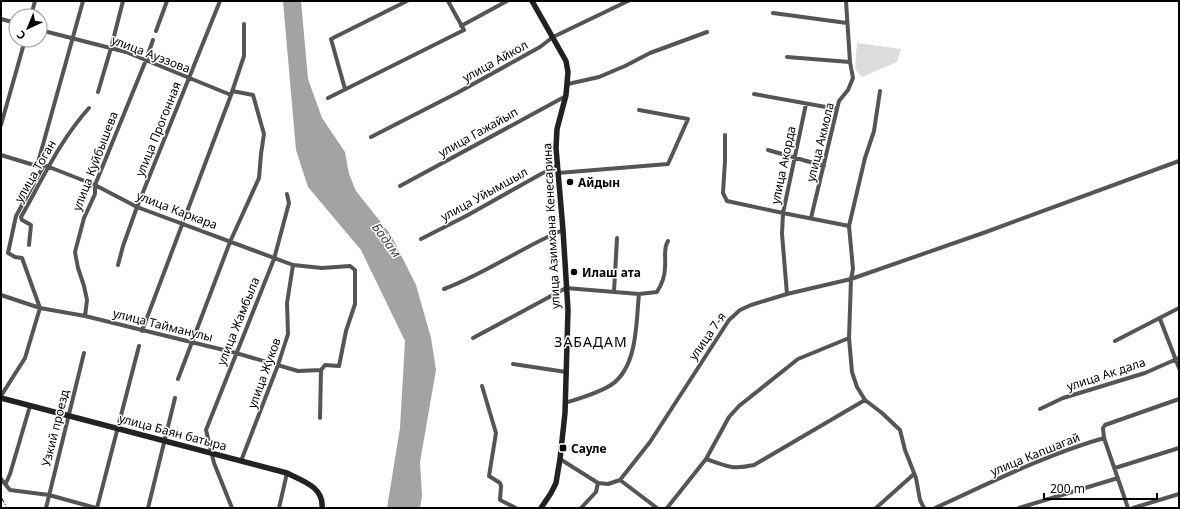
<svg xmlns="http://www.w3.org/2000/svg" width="1180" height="509" viewBox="0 0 1180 509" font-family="'Noto Sans',sans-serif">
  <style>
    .green { fill: #dcdcdc }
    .water { fill: #a3a3a3 }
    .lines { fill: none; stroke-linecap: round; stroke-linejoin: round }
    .street { stroke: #555; stroke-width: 4 }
    .secondary { stroke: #222; stroke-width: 5.5 }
    .rail { stroke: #000; stroke-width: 1; stroke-dasharray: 6 2 1 2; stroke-linecap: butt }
    .poi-dot { fill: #000; stroke: #fff; stroke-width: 1.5 }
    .labels { text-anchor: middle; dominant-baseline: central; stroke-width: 3; stroke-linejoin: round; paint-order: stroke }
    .street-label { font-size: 12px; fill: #000; stroke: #fff }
    .poi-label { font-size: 12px; font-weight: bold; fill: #000; stroke: #fff; text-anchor: start }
    .water-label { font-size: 13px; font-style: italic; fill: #444; stroke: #fff }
    .quarter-label { font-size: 14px; letter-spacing: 1px; fill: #000; stroke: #fff }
  </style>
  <rect width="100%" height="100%" fill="#fff"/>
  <path class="green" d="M 857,43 L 901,49 L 897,62 L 862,77 L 855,69 Z"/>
  <path class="water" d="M 283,1 L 301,1 L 308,79 L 322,118 L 345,152 L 349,174 L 356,191 L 391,235 L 416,285 L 431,338 L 436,370 L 420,462 L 422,496 L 420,508 L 387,508 L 400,428 L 405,341 L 361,250 L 308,187 L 296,150 Z"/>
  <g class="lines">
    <path class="street" d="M 773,13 L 847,23
      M 31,16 L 35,1
      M 1,19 L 16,23
      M 461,26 L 507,1
      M 40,30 L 126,52 L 231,95
      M 156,31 L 167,1
      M 787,57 L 850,62
      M 568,84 L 599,77 L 625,66 L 650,53 L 707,32
      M 345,89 L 331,39 L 407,1
      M 880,91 L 874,131 L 865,158 L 849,226 L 853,269 L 851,279 L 986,232 L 1179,161
      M 98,92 L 111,48 L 123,1
      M 754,94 L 837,109
      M 328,98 L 464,30 L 448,1
      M 806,104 L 783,213 L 849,226
      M 1,125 L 25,40
      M 725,135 L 725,161 L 723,193 L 727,201 L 783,213 L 782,234 L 787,294
      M 371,137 L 457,93 L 540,47 L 553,37 L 628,1
      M 768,150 L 824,166
      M 1,155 L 37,166 L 44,165 L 95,185 L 137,207 L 293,265 L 322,268 L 350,266 L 355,270 L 355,304 L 346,331 L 339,366 L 325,365 L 321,370 L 320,418
      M 37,166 L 83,1
      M 558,173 L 668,164 L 688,119 L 639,110
      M 400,186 L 566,96
      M 811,218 L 837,109 L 839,101 L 848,90 L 853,78 L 850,62 L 846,1
      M 421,239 L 468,215 L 541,174 L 557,166
      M 29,245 L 31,225 L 22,220 L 21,217 C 42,180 60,140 89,108
      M 118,265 L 123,246 L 137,207 L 220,1
      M 444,289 C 485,274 522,247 563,230
      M 614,292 L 617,238
      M 1,295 L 40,308 L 85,316 L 236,353 L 298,371 L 321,370
      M 85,316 L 87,300 L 84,286 L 78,268 L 75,252 L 84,218 L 95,194 L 95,185 L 146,60 L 153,40
      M 1160,319 L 1179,368
      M 142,331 L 231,95 L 244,56 L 244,24
      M 473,338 L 566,288 L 639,294
      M 1115,341 L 1179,308
      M 513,364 L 566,372
      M 178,379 L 230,242 L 259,178 L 261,154 L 264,134 L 253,95 L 232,91
      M 482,386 L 496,433 L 489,476 L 500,483 L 501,486 L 500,500 L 516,508
      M 1,396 L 25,358 L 40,308 L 22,258 L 15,257 L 8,253 L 16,216 L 44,165
      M 565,403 C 580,398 597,394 611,385 C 638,367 636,322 639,294 L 657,292 C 662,284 665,276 665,267 C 666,258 663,248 668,241
      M 1040,409 L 1063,398 L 1145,373 L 1179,358
      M 1104,438 L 1128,508
      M 560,459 L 598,483
      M 706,459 C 726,466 732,470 754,465 L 865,400
      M 241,461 L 278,365 L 288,334 L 287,303 L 293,265
      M 1115,468 L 1179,448
      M 1,479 L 10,490 L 49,495 L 96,508
      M 620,480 L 650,442 L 729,320 L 740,310 L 751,305 L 787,294 L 851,279 L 849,338
      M 6,483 L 10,474 L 30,406
      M 46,508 L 84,353
      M 97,508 L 139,346
      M 148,508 L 175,398
      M 232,508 L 214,463 L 206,430 L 274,259 L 289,203 L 287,194
      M 279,508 L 287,473
      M 581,508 L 596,492 L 598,483 L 608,484 L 620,480 L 657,508
      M 667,508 L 706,459 L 729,417 L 739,406 L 798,359 L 849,338 L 852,372 L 857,387 L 865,400 L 882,413 L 900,430 L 905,450 L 916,478 L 920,500 L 924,508
      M 876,508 L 914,474
      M 935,508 C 990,483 1045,455 1104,438 L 1103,428 L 1105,425 L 1179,399
      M 1019,508 L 1118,478
      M 1133,508 L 1179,494"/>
    <path class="secondary" d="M 532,1 L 566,61 L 568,72 L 566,95 L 557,129 L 556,148 L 563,230 L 568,310 L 565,413 L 560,459 L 556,483 L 551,493 L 541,508
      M 1,398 L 287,473 C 303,481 324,487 322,508"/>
    <path class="rail" d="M 1,497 L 7,508"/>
  </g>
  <g class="poi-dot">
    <circle cx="570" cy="182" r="4"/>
    <circle cx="574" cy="272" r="4"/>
    <rect x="559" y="444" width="8" height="8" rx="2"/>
  </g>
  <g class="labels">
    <g class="street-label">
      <text transform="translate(151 54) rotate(21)">улица Ауэзова</text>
      <text transform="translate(495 61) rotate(-29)">улица Айкол</text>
      <text transform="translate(158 129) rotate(-68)">улица Прогонная</text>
      <text transform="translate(478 132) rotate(-29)">улица Гажайып</text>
      <text transform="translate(820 142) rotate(-76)">улица Акмола</text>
      <text transform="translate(95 161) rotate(-69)">улица Куйбышева</text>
      <text transform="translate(783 165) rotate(-78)">улица Акорда</text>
      <text transform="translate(35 171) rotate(-60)">улица Тоган</text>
      <text transform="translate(484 194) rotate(-29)">улица Уйымшыл</text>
      <text transform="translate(177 210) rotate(21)">улица Каркара</text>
      <text transform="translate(551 226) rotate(-93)">улица Азимхана Кенесарина</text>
      <text transform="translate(238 321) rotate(-68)">улица Жамбыла</text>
      <text transform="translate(163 325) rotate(14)">улица Тайманулы</text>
      <text transform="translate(707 336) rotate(-55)">улица 7-я</text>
      <text transform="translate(264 373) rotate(-70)">улица Жуков</text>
      <text transform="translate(1106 374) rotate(-18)">улица Ак дала</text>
      <text transform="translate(55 428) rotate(-76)">Узкий проезд</text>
      <text transform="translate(173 432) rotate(15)">улица Баян батыра</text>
      <text transform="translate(1035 454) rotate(-22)">улица Капшагай</text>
    </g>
    <g class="poi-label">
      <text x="578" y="182">Айдын</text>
      <text x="582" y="272">Илаш ата</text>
      <text x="571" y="448">Сауле</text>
    </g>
    <g class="water-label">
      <text transform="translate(387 240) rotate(54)">Бадам</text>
    </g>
    <g class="quarter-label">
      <text x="591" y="341">ЗАБАДАМ</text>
    </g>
  </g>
  <rect width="1180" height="509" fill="none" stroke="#000000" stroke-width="4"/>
  <g transform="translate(28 28) rotate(224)"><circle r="19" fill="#ffffff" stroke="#999999"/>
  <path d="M0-3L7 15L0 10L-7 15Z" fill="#000000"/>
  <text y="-6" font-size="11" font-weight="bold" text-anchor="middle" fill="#000000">С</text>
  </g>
  <path d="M1044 493v6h113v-6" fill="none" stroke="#000000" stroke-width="2"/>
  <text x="1050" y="493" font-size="12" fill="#000000" stroke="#ffffff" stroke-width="3" paint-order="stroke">200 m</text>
</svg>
